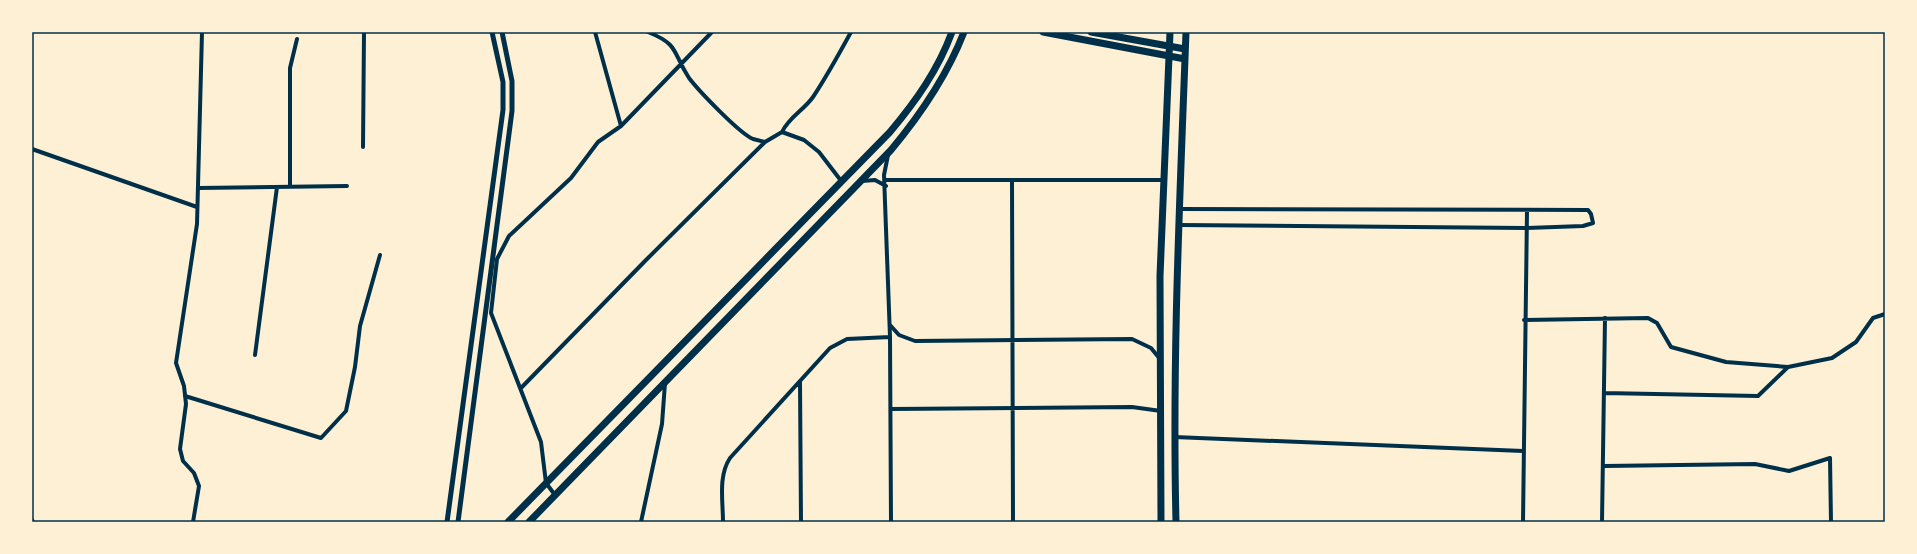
<svg xmlns="http://www.w3.org/2000/svg" width="1917" height="554" viewBox="0 0 1917 554" font-family="Inter,sans-serif">
  <style>
    .lines { fill: none; stroke-linecap: round; stroke-linejoin: round }
    .minor { stroke: #003049; stroke-width: 4 }
    .tertiary { stroke: #003049; stroke-width: 5 }
    .primary { stroke: #003049; stroke-width: 7 }
    .neatline { fill: none; stroke: #003049; stroke-width: 1.5 }
  </style>
  <rect width="100%" height="100%" fill="#fdf0d5"/>
  <g class="lines">
    <path class="minor" d="M 595,32 L 621,126
      M 648,32 C 680,45 672,52 689,78 C 699,91 739,133 753,139 C 757,140 761,141 765,142 L 782,132
      M 363,147 L 364,32
      M 32,149 L 197,207
      M 888,155 L 884,175 L 890,337 L 891,522
      M 885,180 L 1164,180
      M 862,181 L 875,180 L 886,186
      M 1012,181 L 1013,522
      M 842,182 L 819,152 L 804,140 L 782,132 C 789,117 804,110 813,97 C 827,76 839,54 851,32
      M 290,187 L 290,68 L 297,39
      M 198,188 L 347,186
      M 1179,225 L 1527,228 L 1583,226 L 1593,223 L 1591,214 L 1588,210 L 1179,209
      M 1524,320 L 1648,318 L 1657,323 L 1671,347 L 1726,362 L 1788,367 L 1832,358 L 1856,342 L 1873,318 L 1885,314
      M 890,325 L 899,335 L 915,341 L 1132,339 L 1151,348 L 1160,359
      M 255,355 L 277,187
      M 800,382 L 801,522
      M 521,388 L 646,260 L 765,142
      M 1604,393 L 1758,396 L 1788,367
      M 185,396 L 321,438 L 346,411 L 355,367 L 360,326 L 380,255
      M 891,409 L 1132,407 L 1161,411
      M 1174,437 L 1523,451
      M 1604,466 L 1755,464 L 1789,471 L 1830,458 L 1831,522
      M 555,495 L 546,483 L 541,442 L 491,313 L 497,259 L 509,236 L 571,178 L 598,142 L 621,126 L 712,32
      M 32,520 L 33,522
      M 193,522 L 199,486 L 194,473 L 183,461 L 180,449 L 186,404 L 184,386 L 176,363 L 197,224 L 202,32
      M 641,522 L 662,424 L 665,383
      M 723,522 C 723,501 718,476 730,458 L 830,348 L 847,339 L 890,337
      M 1523,522 L 1527,211
      M 1602,522 L 1605,318"/>
    <path class="tertiary" d="M 447,522 L 503,110 L 503,82 L 492,32
      M 458,522 L 512,111 L 512,81 L 502,32"/>
    <path class="primary" d="M 1043,32 L 1185,59
      M 1091,32 L 1185,49
      M 508,522 L 890,132 C 916,101 938,70 952,32
      M 529,522 L 891,150 C 921,114 947,76 964,32
      M 1161,522 L 1160,276 L 1170,32
      M 1176,522 C 1172,359 1180,195 1186,32"/>
  </g>
  <rect width="1917" height="554" fill="none" stroke="#fdf0d5" stroke-width="66"/>
  <rect x="33" y="33" width="1851" height="488" class="neatline"/>
</svg>
